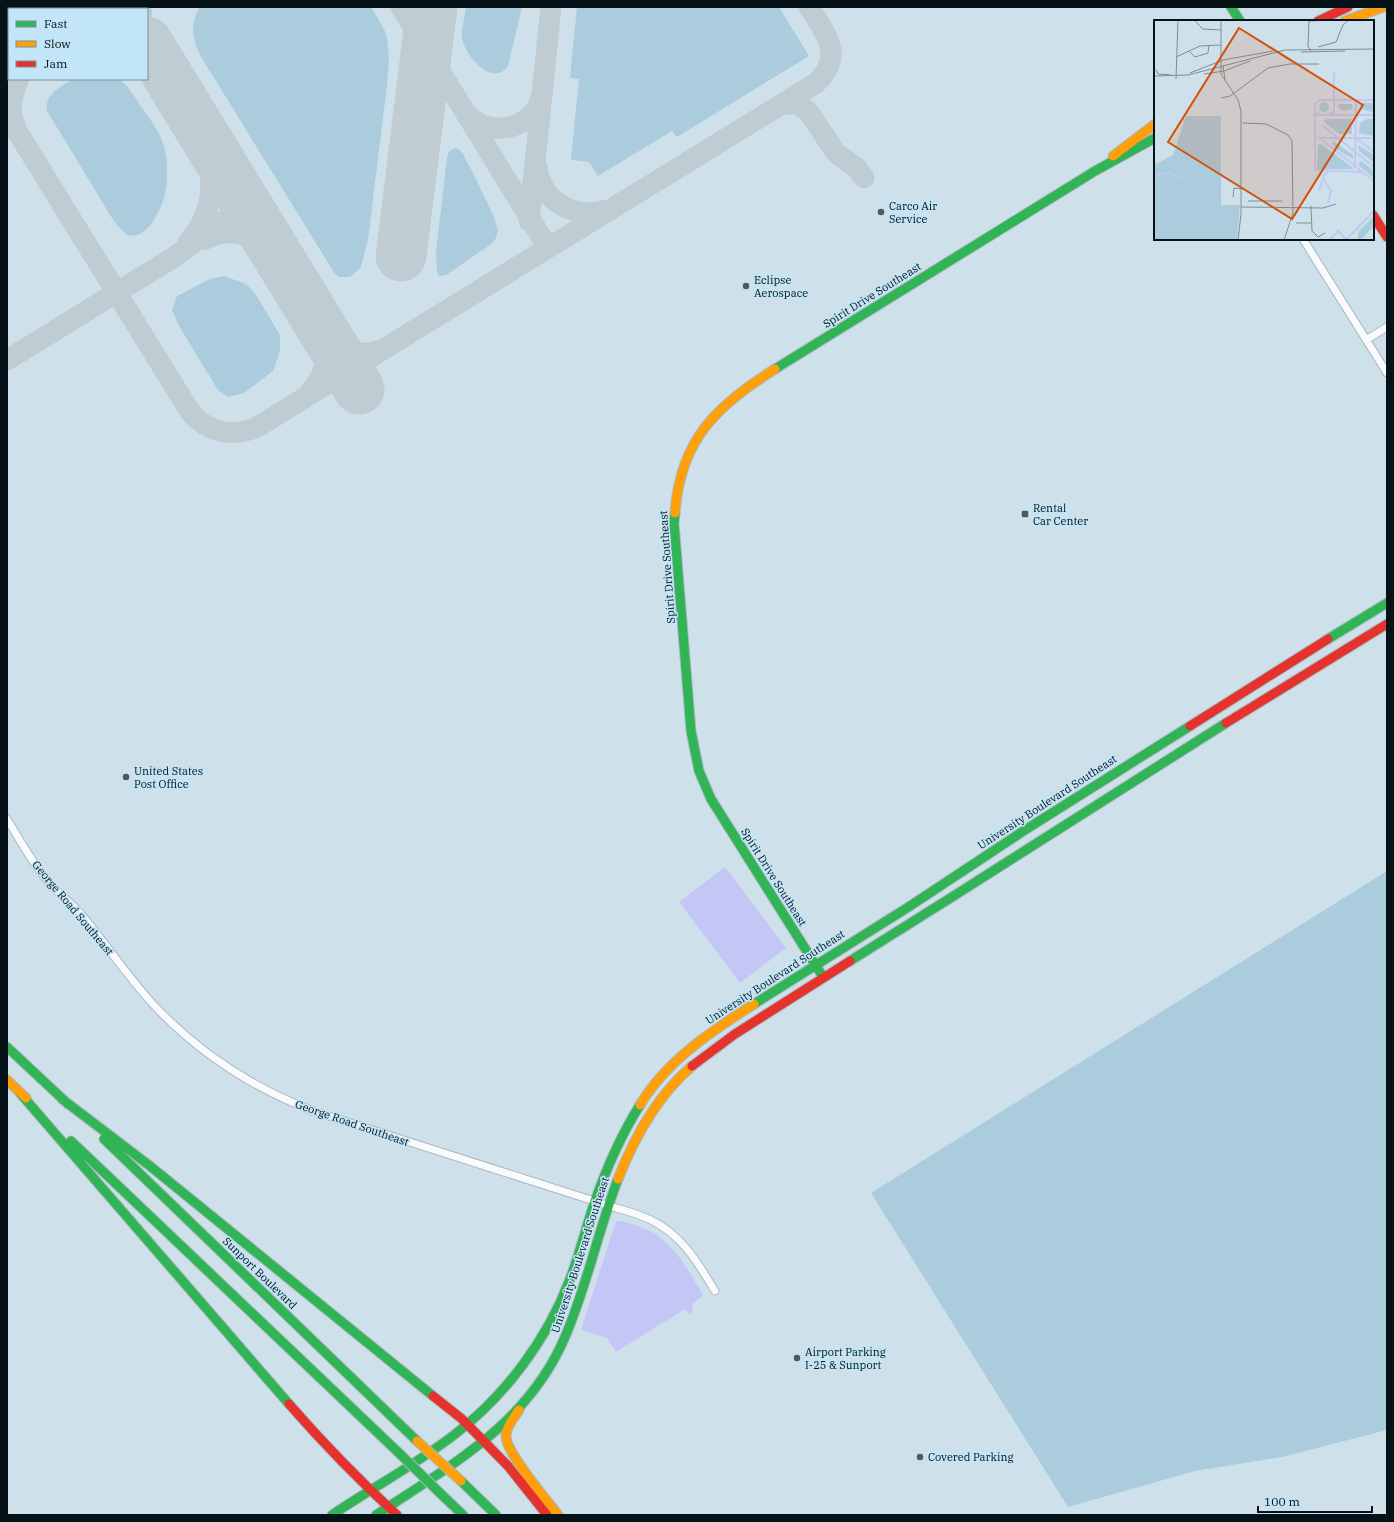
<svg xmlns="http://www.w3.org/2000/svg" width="1394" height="1522" viewBox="0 0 1394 1522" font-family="'IBM Plex Serif',serif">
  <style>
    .green { fill: #acd }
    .water { fill: #c4c7f6 }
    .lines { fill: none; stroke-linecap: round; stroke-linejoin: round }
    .taxiway { stroke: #bfccd2; stroke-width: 21 }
    .runway { stroke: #bfccd2; stroke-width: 51 }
    .street-casing { stroke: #aab9c1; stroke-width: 9 }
    .fast-casing { stroke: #aab9c1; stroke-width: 11 }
    .slow-casing { stroke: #aab9c1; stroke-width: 11 }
    .jam-casing { stroke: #aab9c1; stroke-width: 11 }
    .street { stroke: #f8fafc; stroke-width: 7 }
    .fast { stroke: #30b455; stroke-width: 9 }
    .slow { stroke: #ff9f0a; stroke-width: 9 }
    .jam { stroke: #e5322d; stroke-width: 9 }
    .fast-bridge-casing { stroke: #aab9c1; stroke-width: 11; stroke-linecap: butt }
    .slow-bridge-casing { stroke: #aab9c1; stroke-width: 11; stroke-linecap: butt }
    .fast-bridge { stroke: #30b455; stroke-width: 9 }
    .slow-bridge { stroke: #ff9f0a; stroke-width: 9 }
    .poi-dot { fill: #4b5a62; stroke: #c2e5f7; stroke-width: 1.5 }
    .labels { text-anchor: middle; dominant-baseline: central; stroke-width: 3; stroke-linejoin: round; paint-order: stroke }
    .poi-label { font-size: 11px; fill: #051218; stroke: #c2e5f7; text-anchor: start }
    .street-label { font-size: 11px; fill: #051218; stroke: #c2e5f7 }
    .inset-river { fill: none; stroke: #c4c7f6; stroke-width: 2 }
    .inset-road { fill: none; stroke: #7e8e97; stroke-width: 1 }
    .view { fill: #d1520d; fill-opacity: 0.15; stroke: #d1520d; stroke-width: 2 }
    .inset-edge { fill: none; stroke: #051218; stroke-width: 2 }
  </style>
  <rect width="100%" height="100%" fill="#cee1eb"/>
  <path class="green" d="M 200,7 L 371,7 L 384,29 L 387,37 L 389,57 L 387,85 L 368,240 L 361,267 L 350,277 L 340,277 L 335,274 L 203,60 C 193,41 188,27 200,7 Z
    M 466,7 L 522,7 L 508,66 C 492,88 465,56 462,38 C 461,29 465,16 466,7 Z
    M 577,7 L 779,7 L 809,56 L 677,137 L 672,131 L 598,176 L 589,162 L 571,160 L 579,79 L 570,78 Z
    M 73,79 L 119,79 C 128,85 134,96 140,105 C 149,117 162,135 165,150 C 168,165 168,186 163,201 C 158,215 144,243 126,234 C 120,230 116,223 112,218 L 47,111 C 44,94 61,87 73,79 Z
    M 455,148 L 459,149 L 463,154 L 474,175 L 494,217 L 498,231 L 495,240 L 487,247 L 446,275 L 439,276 L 437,272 L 436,251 L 447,158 L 449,151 Z
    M 224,276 L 246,284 L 255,293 L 280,335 L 280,351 L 273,371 L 244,393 L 228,397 L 218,390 L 179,326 L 172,310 L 177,296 L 210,279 Z
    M 1387,871 L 1387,1430 L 1282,1457 L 1195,1471 L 1068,1507 L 871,1193 Z"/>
  <path class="water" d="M 725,867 L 786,948 L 740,983 L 679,902 Z
    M 617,1221 C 623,1221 629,1223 635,1225 C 665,1235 677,1252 693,1278 C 696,1284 701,1290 703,1296 L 692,1304 L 693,1310 L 690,1315 L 685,1309 L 616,1352 L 607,1338 L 581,1330 L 615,1224 Z"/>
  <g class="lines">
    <path class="taxiway" d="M 401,7 L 548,248
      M 80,9 L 81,7
      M 121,9 L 124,7
      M 779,106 C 791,102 802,104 810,114 L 836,153 L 857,168 L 864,178
      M 7,115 L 189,410 C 205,432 234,439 259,426 L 816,83 C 845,56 826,34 809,7
      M 468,115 C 491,138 531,130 541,98
      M 16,128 C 8,112 11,95 19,79
      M 537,167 C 541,201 574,220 607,210
      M 529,221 L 551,7
      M 206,239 C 233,225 261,236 279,259 C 286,268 292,280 298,290 C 304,300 321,322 324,332 C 329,352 326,376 310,392
      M 188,242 C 221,205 212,171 199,129
      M 323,331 C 340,349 353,358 379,351
      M 7,360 L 174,257 L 246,205"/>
    <path class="runway" d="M 126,7 L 127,9
      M 147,42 L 359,389
      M 401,256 L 432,7"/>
    <defs>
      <path id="street" d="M 1303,239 L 1387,373
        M 1366,340 L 1387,327
        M 7,819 C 20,840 31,861 47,880 C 57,893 71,902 81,914 C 105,943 126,974 151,1002 C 196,1051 251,1087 313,1111 L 616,1208 C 628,1211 640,1215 651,1220 C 682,1235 698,1263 715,1291"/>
      <path id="fast" d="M 1231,7 L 1240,21
        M 775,369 L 1095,171 L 1155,138
        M 675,513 L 674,523 L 691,731 L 699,771 L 711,799 L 823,977
        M 1328,639 L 1387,603
        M 850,961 L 952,897 L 1226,723
        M 754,1004 L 910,906 L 1025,830 L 1190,726
        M 7,1047 L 68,1104
        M 20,1093 L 289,1404
        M 62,1099 L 150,1166 L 433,1396
        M 104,1139 L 417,1441
        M 71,1141 L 399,1453
        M 461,1481 L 496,1515
        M 442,1495 L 463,1515
        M 332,1515 C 372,1488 415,1465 454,1435 C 505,1396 547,1340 570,1279 C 580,1253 586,1227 595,1201 C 607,1167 621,1135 640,1105
        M 376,1515 C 451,1465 528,1424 565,1337 C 587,1286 598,1231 618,1179"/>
      <path id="slow" d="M 1345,21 L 1383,7
        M 1113,156 L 1155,124
        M 675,513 C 680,440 717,405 775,369
        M 7,1080 L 26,1098
        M 640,1105 C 667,1060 712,1031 754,1004
        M 618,1179 C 635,1136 657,1096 692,1066
        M 519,1410 C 514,1418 507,1425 506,1435 C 504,1451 547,1500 558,1515"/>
      <path id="jam" d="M 1318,21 L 1348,7
        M 1373,215 L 1387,237
        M 1226,723 L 1387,624
        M 1190,726 L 1328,639
        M 692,1066 L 735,1034 L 850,961
        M 433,1396 L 462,1419 L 508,1466 L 547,1515
        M 289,1404 C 323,1443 359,1480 397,1515"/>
    </defs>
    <use href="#street" class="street-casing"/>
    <use href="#fast" class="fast-casing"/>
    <use href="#slow" class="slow-casing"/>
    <use href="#jam" class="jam-casing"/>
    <use href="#street" class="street"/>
    <use href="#fast" class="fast"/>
    <use href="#slow" class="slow"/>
    <use href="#jam" class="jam"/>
    <defs>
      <path id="fast-bridge" d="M 399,1453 L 442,1495"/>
      <path id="slow-bridge" d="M 417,1441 L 461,1481"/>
    </defs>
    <use href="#fast-bridge" class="fast-bridge-casing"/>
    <use href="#slow-bridge" class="slow-bridge-casing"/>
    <use href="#fast-bridge" class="fast-bridge"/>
    <use href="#slow-bridge" class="slow-bridge"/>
  </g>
  <g class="poi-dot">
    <circle cx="881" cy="212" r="4"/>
    <circle cx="746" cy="286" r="4"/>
    <rect x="1021" y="510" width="8" height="8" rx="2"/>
    <circle cx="126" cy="777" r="4"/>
    <circle cx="797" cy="1358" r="4"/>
    <circle cx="920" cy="1457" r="4"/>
  </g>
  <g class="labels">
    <g class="poi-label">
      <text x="889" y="206">Carco Air<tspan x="889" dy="13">Service</tspan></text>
      <text x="754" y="280">Eclipse<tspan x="754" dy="13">Aerospace</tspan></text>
      <text x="1033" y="508">Rental<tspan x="1033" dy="13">Car Center</tspan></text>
      <text x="134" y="771">United States<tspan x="134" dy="13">Post Office</tspan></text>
      <text x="805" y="1352">Airport Parking<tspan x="805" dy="13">I-25 &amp; Sunport</tspan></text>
      <text x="928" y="1457">Covered Parking</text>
    </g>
    <g class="street-label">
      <text transform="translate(872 295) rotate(-32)">Spirit Drive Southeast</text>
      <text transform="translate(667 567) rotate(-94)">Spirit Drive Southeast</text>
      <text transform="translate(1047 802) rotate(-33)">University Boulevard Southeast</text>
      <text transform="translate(774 877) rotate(58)">Spirit Drive Southeast</text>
      <text transform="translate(73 908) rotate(50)">George Road Southeast</text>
      <text transform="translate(775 977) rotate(-33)">University Boulevard Southeast</text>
      <text transform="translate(352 1123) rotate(19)">George Road Southeast</text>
      <text transform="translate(580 1255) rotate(-72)">University Boulevard Southeast</text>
      <text transform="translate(260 1273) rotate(44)">Sunport Boulevard</text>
    </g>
  </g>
  <g transform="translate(1154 20)">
    <rect width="220" height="220" fill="#cee1eb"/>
    <path d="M165 87a5 5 0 1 1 10 0a5 5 0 1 1-10 0ZM 220,83 L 220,92 L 212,91 L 206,86 L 207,83 ZM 184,84 L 198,84 L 199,89 L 189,91 L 184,88 ZM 32,96 L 67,96 L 67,185 L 86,185 L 83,220 L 0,220 L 0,145 L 19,135 ZM 173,99 L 197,99 L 198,114 L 185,114 L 169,101 ZM 213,99 L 220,99 L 220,116 L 205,113 L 206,103 ZM 179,121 L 199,135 L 199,139 L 184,130 L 178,124 ZM 167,124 L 199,148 L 199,149 L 163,149 L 164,125 ZM 204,125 L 220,135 L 220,143 L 205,131 ZM 207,141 L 220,151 L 220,158 L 204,145 ZM 220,196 L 218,208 L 207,220 L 203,220 L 205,211 Z" fill="#acd"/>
    <path class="inset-river" d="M 180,51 L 180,95M 162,92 L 166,95 L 174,95 L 179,92M 159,95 L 220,95M 168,105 L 220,147M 163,116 L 220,161M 165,118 L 220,118M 202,118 L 220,132M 201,148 L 202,80M 209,152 L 161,150 L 161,84 L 166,80 L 220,80M 0,156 L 15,153 L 28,158M 169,158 L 177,171 L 174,183M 165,171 L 170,155 L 175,151M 183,210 L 193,220M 175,220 L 186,210M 192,220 L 220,191"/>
    <path class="inset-road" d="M 40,0 L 49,9 L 67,10M 67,0 L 67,54 L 84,80 L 87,91 L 87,194 L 84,220M 155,0 L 154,26 L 157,31M 155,1 L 181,0M 0,24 L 0,81M 164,27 L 182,22 L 189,5 L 195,0M 35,31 L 41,37 L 54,33 L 55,25M 147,32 L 191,31M 22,37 L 46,26 L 67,25M 69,46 L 71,60M 2,49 L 4,54 L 17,55M 36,53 L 69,40 L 119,31M 50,54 L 70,51 L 96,41M 0,56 L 34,55 L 131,30 L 220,29M 22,59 L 24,0M 67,78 L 76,76 L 114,48 L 136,44 L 165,44M 89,103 L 112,104 L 134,115 L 138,121 L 139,193 L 130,220M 79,177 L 80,168 L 89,169M 94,181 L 128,181M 157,186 L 158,211 L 164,217 L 171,213M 87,187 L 169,188 L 182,184M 142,203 L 157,203"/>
    <path class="view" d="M 85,8 L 209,85 L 138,199 L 14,122 Z"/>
    <rect width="220" height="220" class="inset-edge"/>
  </g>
  <rect width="1394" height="1522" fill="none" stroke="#051218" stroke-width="16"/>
  <rect x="8" y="8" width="140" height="72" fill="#c2e5f7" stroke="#76919e"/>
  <rect x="16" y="21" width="20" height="6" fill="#30b455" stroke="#76919e"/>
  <text x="44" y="28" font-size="12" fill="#051218">Fast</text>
  <rect x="16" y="41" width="20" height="6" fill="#ff9f0a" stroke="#76919e"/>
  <text x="44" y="48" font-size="12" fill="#051218">Slow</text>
  <rect x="16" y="61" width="20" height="6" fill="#e5322d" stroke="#76919e"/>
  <text x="44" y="68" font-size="12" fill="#051218">Jam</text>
  <path d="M1258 1506v6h114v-6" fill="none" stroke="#051218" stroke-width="2"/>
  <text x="1264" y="1506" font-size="12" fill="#051218" stroke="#c2e5f7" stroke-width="3" paint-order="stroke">100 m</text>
</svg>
